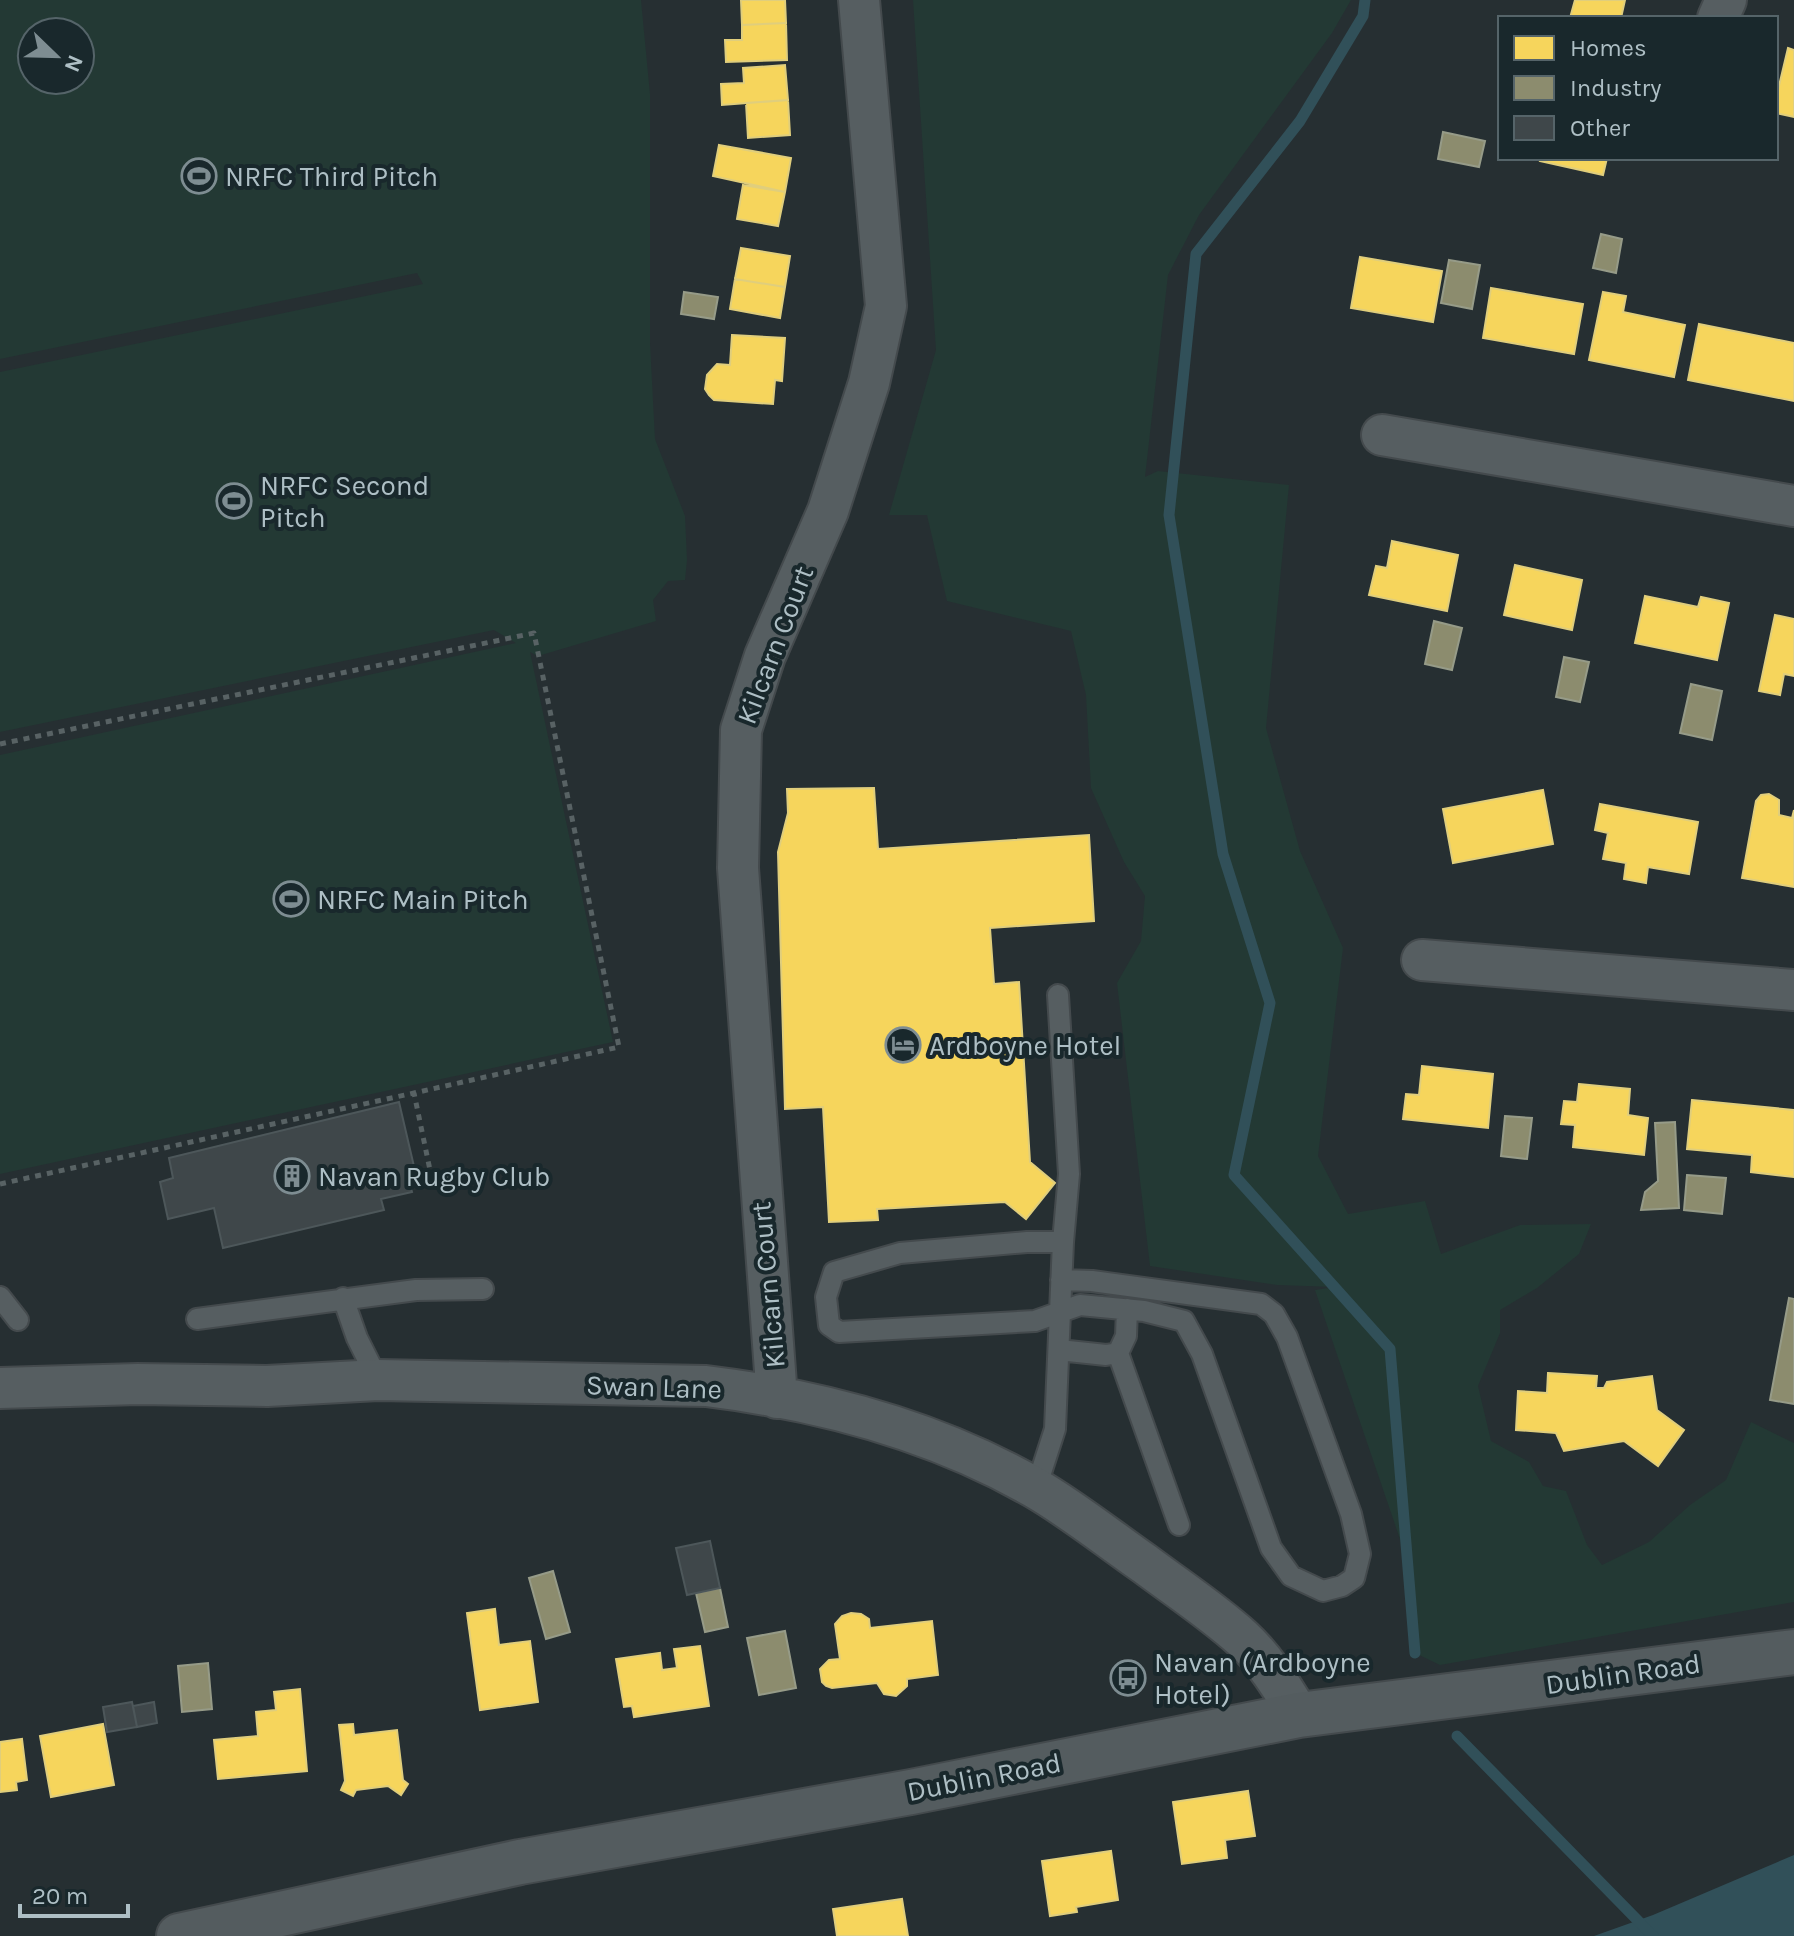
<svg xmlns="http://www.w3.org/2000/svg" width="1794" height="1936" viewBox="0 0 1794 1936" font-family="Karla,sans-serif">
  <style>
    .green { fill: #233934; fill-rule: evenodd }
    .water { fill: #315059 }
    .homes { fill: #f6d55c; stroke: #e0ce7c; stroke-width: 2 }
    .industry { fill: #8c8c6e; stroke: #969b88; stroke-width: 2 }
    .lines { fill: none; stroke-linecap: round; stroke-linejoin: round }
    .stream { stroke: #315059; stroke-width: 11 }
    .building { fill: #3f474a; stroke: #4d575a; stroke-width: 2 }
    .service-casing { stroke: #444a4d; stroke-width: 24 }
    .minor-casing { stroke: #444a4d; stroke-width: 44 }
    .secondary-casing { stroke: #444a4d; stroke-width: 48 }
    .path { stroke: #586264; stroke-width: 5; stroke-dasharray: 6 6; stroke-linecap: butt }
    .service { stroke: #565e61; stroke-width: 20 }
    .minor { stroke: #565e61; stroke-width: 40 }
    .secondary { stroke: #545c5f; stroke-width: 44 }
    .labels { text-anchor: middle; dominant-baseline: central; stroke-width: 8; stroke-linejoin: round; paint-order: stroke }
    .poi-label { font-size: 28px; fill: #aebfc5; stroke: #19282c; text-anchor: start }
    .street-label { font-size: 28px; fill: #aebfc5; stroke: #19282c }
  </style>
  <rect width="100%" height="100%" fill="#262f32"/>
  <path class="green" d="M 0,0 L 641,0 L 650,94 L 650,343 L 655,439 L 685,516 L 687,560 L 685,580 L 668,581 L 653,600 L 656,621 L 538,656 L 530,652 L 613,1042 L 0,1174 L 0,755 L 516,643 L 494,630 L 0,732 L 0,372 L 423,284 L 417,273 L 0,359 ZM 80,32 L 80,80 L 32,80 L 32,32 Z
    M 913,0 L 1351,0 L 1332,33 L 1199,215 L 1168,275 L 1145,477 L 1158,471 L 1289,485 L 1266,728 L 1300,851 L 1343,948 L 1318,1156 L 1348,1214 L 1425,1201 L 1441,1254 L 1520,1225 L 1591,1224 L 1579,1254 L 1537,1288 L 1500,1310 L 1500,1333 L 1478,1386 L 1491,1441 L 1529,1462 L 1543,1486 L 1566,1491 L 1587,1545 L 1602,1565 L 1649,1542 L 1690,1505 L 1726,1480 L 1751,1422 L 1794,1443 L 1794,1602 L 1440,1665 L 1415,1653 L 1402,1545 L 1315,1290 L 1335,1287 L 1277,1285 L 1150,1266 L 1117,983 L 1141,941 L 1145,896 L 1124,862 L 1091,788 L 1086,695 L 1071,631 L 947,601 L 927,515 L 889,515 L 936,350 Z"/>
  <path class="water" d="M 1794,1855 L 1794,1936 L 1594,1936 L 1653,1915 Z"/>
  <path class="homes" d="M 741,0 L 785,0 L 786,23 L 742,25 Z
    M 1575,0 L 1625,0 L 1621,18 L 1570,18 Z
    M 786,23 L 787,60 L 726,62 L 725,40 L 742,40 L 742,25 Z
    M 1788,48 L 1794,50 L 1794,117 L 1776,113 L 1776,90 L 1778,90 Z
    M 785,65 L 788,100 L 722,105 L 721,84 L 744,83 L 743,68 Z
    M 788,100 L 790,135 L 748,138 L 746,103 Z
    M 719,145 L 791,158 L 785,192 L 713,176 Z
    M 1541,158 L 1607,158 L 1603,175 L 1540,161 Z
    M 743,185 L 785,192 L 778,226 L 737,219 Z
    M 741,248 L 790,256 L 785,287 L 735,279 Z
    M 1360,257 L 1442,271 L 1433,322 L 1351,308 Z
    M 735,279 L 785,287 L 780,318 L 730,309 Z
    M 1491,288 L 1583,304 L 1574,354 L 1483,338 Z
    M 1603,292 L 1626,296 L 1623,312 L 1685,325 L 1674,377 L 1589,360 Z
    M 1699,324 L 1794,343 L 1794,401 L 1688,380 Z
    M 732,335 L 785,338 L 782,381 L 775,380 L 773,404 L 714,400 L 709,395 L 705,389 L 707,375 L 717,364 L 730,365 Z
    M 1392,541 L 1458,555 L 1447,611 L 1369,595 L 1376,566 L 1387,568 Z
    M 1515,565 L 1582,580 L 1572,630 L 1504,615 Z
    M 1645,596 L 1698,607 L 1701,597 L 1729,603 L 1717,660 L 1635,643 Z
    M 1775,615 L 1794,619 L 1794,676 L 1784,674 L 1780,695 L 1759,691 Z
    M 874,788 L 878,849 L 1089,835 L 1094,921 L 990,928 L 994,984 L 1019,982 L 1030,1162 L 1055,1183 L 1026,1219 L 1005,1202 L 877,1209 L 878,1220 L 829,1222 L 823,1107 L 785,1109 L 778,852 L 788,813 L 787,789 Z
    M 1543,790 L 1553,844 L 1453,863 L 1443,809 Z
    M 1769,794 L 1779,800 L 1779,815 L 1792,818 L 1794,810 L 1794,887 L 1742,878 L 1756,801 L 1761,795 Z
    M 1600,804 L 1698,822 L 1689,874 L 1648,867 L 1646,883 L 1624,879 L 1626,863 L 1603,859 L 1608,833 L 1595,830 Z
    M 1422,1066 L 1493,1074 L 1488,1128 L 1403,1119 L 1406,1094 L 1419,1095 Z
    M 1579,1084 L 1630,1089 L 1628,1115 L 1648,1118 L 1644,1155 L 1573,1147 L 1575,1125 L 1561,1124 L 1564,1101 L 1577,1102 Z
    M 1692,1100 L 1794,1110 L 1794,1177 L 1751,1172 L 1752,1155 L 1687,1149 Z
    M 1548,1373 L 1597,1376 L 1596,1388 L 1604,1388 L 1607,1382 L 1652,1376 L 1657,1410 L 1684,1430 L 1658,1466 L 1624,1441 L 1564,1451 L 1556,1433 L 1516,1430 L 1518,1391 L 1547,1393 Z
    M 495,1609 L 499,1645 L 530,1641 L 538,1702 L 480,1710 L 467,1613 Z
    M 851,1613 L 861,1614 L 869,1619 L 870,1628 L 932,1621 L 938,1675 L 907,1679 L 907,1686 L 896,1696 L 884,1694 L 877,1683 L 832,1688 L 826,1686 L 822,1682 L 820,1669 L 829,1660 L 840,1659 L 835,1624 L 842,1616 Z
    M 700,1646 L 709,1706 L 634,1717 L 632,1706 L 624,1707 L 616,1659 L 660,1653 L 662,1670 L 677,1668 L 674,1649 Z
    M 300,1689 L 307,1771 L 218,1779 L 214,1740 L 258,1736 L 256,1712 L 276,1710 L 274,1692 Z
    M 103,1724 L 114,1785 L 51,1797 L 40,1736 Z
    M 353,1724 L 354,1735 L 397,1730 L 403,1780 L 408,1784 L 401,1795 L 388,1786 L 356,1790 L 353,1796 L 341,1790 L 345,1781 L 339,1725 Z
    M 22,1739 L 27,1780 L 16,1782 L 17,1790 L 0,1792 L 0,1742 Z
    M 1248,1791 L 1255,1836 L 1225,1840 L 1227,1858 L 1182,1864 L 1173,1802 Z
    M 1111,1851 L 1118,1900 L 1076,1907 L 1077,1912 L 1050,1916 L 1042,1861 Z
    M 902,1899 L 908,1936 L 837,1936 L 833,1909 Z"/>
  <path class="industry" d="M 1443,132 L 1485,141 L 1479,167 L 1438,159 Z
    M 1601,234 L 1622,239 L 1616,273 L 1593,268 Z
    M 1449,260 L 1480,265 L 1472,309 L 1441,303 Z
    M 684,292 L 718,297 L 714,319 L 681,314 Z
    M 1434,621 L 1462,628 L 1452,670 L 1425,664 Z
    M 1564,657 L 1589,662 L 1580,702 L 1556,697 Z
    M 1691,684 L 1722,691 L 1712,740 L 1680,733 Z
    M 1505,1116 L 1532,1118 L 1527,1159 L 1501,1156 Z
    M 1675,1122 L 1679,1208 L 1641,1210 L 1645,1192 L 1658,1181 L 1655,1123 Z
    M 1687,1175 L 1726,1178 L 1722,1214 L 1684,1210 Z
    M 1789,1298 L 1794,1299 L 1794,1404 L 1770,1400 Z
    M 553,1571 L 570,1632 L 546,1639 L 529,1578 Z
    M 720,1588 L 728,1627 L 705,1632 L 696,1593 Z
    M 785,1631 L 796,1688 L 759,1695 L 747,1638 Z
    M 208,1663 L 212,1709 L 182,1712 L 178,1666 Z"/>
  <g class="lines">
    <path class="stream" d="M 1365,0 L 1363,16 L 1300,121 L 1196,254 L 1169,515 L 1223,854 L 1270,1003 L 1234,1175 L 1390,1349 L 1415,1653
      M 1457,1736 L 1653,1936"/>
  </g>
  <path class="building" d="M 399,1102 L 416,1175 L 408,1177 L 412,1192 L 381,1199 L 384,1210 L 223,1248 L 214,1208 L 168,1219 L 160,1182 L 173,1178 L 169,1158 Z
    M 710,1541 L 720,1588 L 687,1595 L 676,1548 Z
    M 132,1702 L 137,1727 L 107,1732 L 103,1707 Z
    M 154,1702 L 157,1723 L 137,1727 L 133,1706 Z"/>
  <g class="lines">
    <defs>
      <path id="service" d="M 1061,1280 L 1092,1281 L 1261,1304 L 1274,1314 L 1287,1337 L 1351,1514 L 1360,1554 L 1354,1578 L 1342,1586 L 1323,1591 L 1291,1576 L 1271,1548 L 1202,1354 L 1184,1321 L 1144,1311 L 1080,1305 L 1035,1321 L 839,1332 L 829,1325 L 826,1297 L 834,1272 L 900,1253 L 1027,1242 L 1063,1242
        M 0,1297 L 18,1320
        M 343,1298 L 357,1338 L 378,1380
        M 197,1319 L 416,1290 L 483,1289
        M 1059,1350 L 1106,1355 L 1118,1353 L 1126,1336 L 1127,1309
        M 1118,1353 L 1179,1525
        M 1036,1488 L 1055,1429 L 1063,1242 L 1069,1174 L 1058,995"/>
      <path id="minor" d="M 1718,18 L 1726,0
        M 1382,435 L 1794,506
        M 1422,960 L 1794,990
        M 0,1388 L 138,1384 L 267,1386 L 378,1380 L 706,1386 C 820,1400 936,1431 1035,1488 C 1073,1510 1109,1539 1145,1564 C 1177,1588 1212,1611 1242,1638 C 1265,1659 1283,1689 1299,1715
        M 777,1398 L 738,868 L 741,730 L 765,656 L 828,511 L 869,383 L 886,306 L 859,0"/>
      <path id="secondary" d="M 179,1936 L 520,1862 L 911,1792 L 1299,1715 L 1794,1652"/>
    </defs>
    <use href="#service" class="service-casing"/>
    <use href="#minor" class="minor-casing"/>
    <use href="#secondary" class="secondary-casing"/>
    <path class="path" d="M 0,744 L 534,633 L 619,1047 L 414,1093 L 430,1170 L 466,1184
      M 0,1184 L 414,1093"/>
    <use href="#service" class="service"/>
    <use href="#minor" class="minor"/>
    <use href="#secondary" class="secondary"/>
  </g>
  <defs>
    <symbol id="stadium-ring" viewBox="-11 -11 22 22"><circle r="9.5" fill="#19282c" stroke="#7e8d92" stroke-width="1.5"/><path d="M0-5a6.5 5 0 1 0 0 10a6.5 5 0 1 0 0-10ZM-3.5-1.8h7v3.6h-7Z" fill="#7e8d92"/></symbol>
    <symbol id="hotel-ring" viewBox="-11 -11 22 22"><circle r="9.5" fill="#19282c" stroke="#7e8d92" stroke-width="1.5"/><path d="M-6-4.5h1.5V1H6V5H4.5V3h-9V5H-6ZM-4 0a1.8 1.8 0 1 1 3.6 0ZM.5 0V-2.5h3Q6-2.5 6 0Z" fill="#7e8d92"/></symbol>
    <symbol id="building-ring" viewBox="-11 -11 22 22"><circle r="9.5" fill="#19282c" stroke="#7e8d92" stroke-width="1.5"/><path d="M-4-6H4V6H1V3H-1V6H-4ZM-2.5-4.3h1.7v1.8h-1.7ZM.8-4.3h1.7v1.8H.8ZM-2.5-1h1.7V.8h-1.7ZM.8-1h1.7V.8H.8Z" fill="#7e8d92"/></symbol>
    <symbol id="bus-ring" viewBox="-11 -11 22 22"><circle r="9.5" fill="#19282c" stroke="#7e8d92" stroke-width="1.5"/><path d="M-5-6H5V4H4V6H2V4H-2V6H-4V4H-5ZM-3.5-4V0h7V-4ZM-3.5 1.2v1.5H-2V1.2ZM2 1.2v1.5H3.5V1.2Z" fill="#7e8d92"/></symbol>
  </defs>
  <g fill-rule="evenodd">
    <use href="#stadium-ring" x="179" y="156" width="40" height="40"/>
    <use href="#stadium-ring" x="214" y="481" width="40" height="40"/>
    <use href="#stadium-ring" x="271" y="879" width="40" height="40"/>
    <use href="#hotel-ring" x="883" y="1025" width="40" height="40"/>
    <use href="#building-ring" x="272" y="1156" width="40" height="40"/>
    <use href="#bus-ring" x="1108" y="1658" width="40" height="40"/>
  </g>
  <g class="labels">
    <g class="poi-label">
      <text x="225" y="176">NRFC Third Pitch</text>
      <text x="260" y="485">NRFC Second<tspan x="260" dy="32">Pitch</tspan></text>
      <text x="317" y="899">NRFC Main Pitch</text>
      <text x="929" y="1045">Ardboyne Hotel</text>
      <text x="318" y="1176">Navan Rugby Club</text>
      <text x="1154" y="1662">Navan (Ardboyne<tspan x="1154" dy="32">Hotel)</tspan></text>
    </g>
    <g class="street-label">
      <text transform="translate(775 645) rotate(-69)">Kilcarn Court</text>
      <text transform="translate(768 1285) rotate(-95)">Kilcarn Court</text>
      <text transform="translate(654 1387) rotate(2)">Swan Lane</text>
      <text transform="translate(1623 1674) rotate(-8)">Dublin Road</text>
      <text transform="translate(984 1777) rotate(-11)">Dublin Road</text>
    </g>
  </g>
  <rect x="1498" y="16" width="280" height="144" fill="#19282c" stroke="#556469" stroke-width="2"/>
  <rect x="1514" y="36" width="40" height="24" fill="#f6d55c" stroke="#556469" stroke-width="2"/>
  <text x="1570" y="56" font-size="24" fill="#aebfc5">Homes</text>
  <rect x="1514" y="76" width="40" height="24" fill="#8c8c6e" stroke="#556469" stroke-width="2"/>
  <text x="1570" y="96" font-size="24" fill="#aebfc5">Industry</text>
  <rect x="1514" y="116" width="40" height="24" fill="#3f474a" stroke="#556469" stroke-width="2"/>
  <text x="1570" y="136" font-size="24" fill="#aebfc5">Other</text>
  <g transform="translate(56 56) rotate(113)"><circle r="38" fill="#19282c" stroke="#556469" stroke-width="2"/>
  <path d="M0-6L14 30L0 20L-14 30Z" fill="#7e8d92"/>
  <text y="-12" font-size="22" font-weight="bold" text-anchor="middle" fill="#aebfc5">N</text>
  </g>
  <path d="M20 1904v12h108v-12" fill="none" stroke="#aebfc5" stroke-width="4"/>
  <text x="32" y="1904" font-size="24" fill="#aebfc5" stroke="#19282c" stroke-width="6" paint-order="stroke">20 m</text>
</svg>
